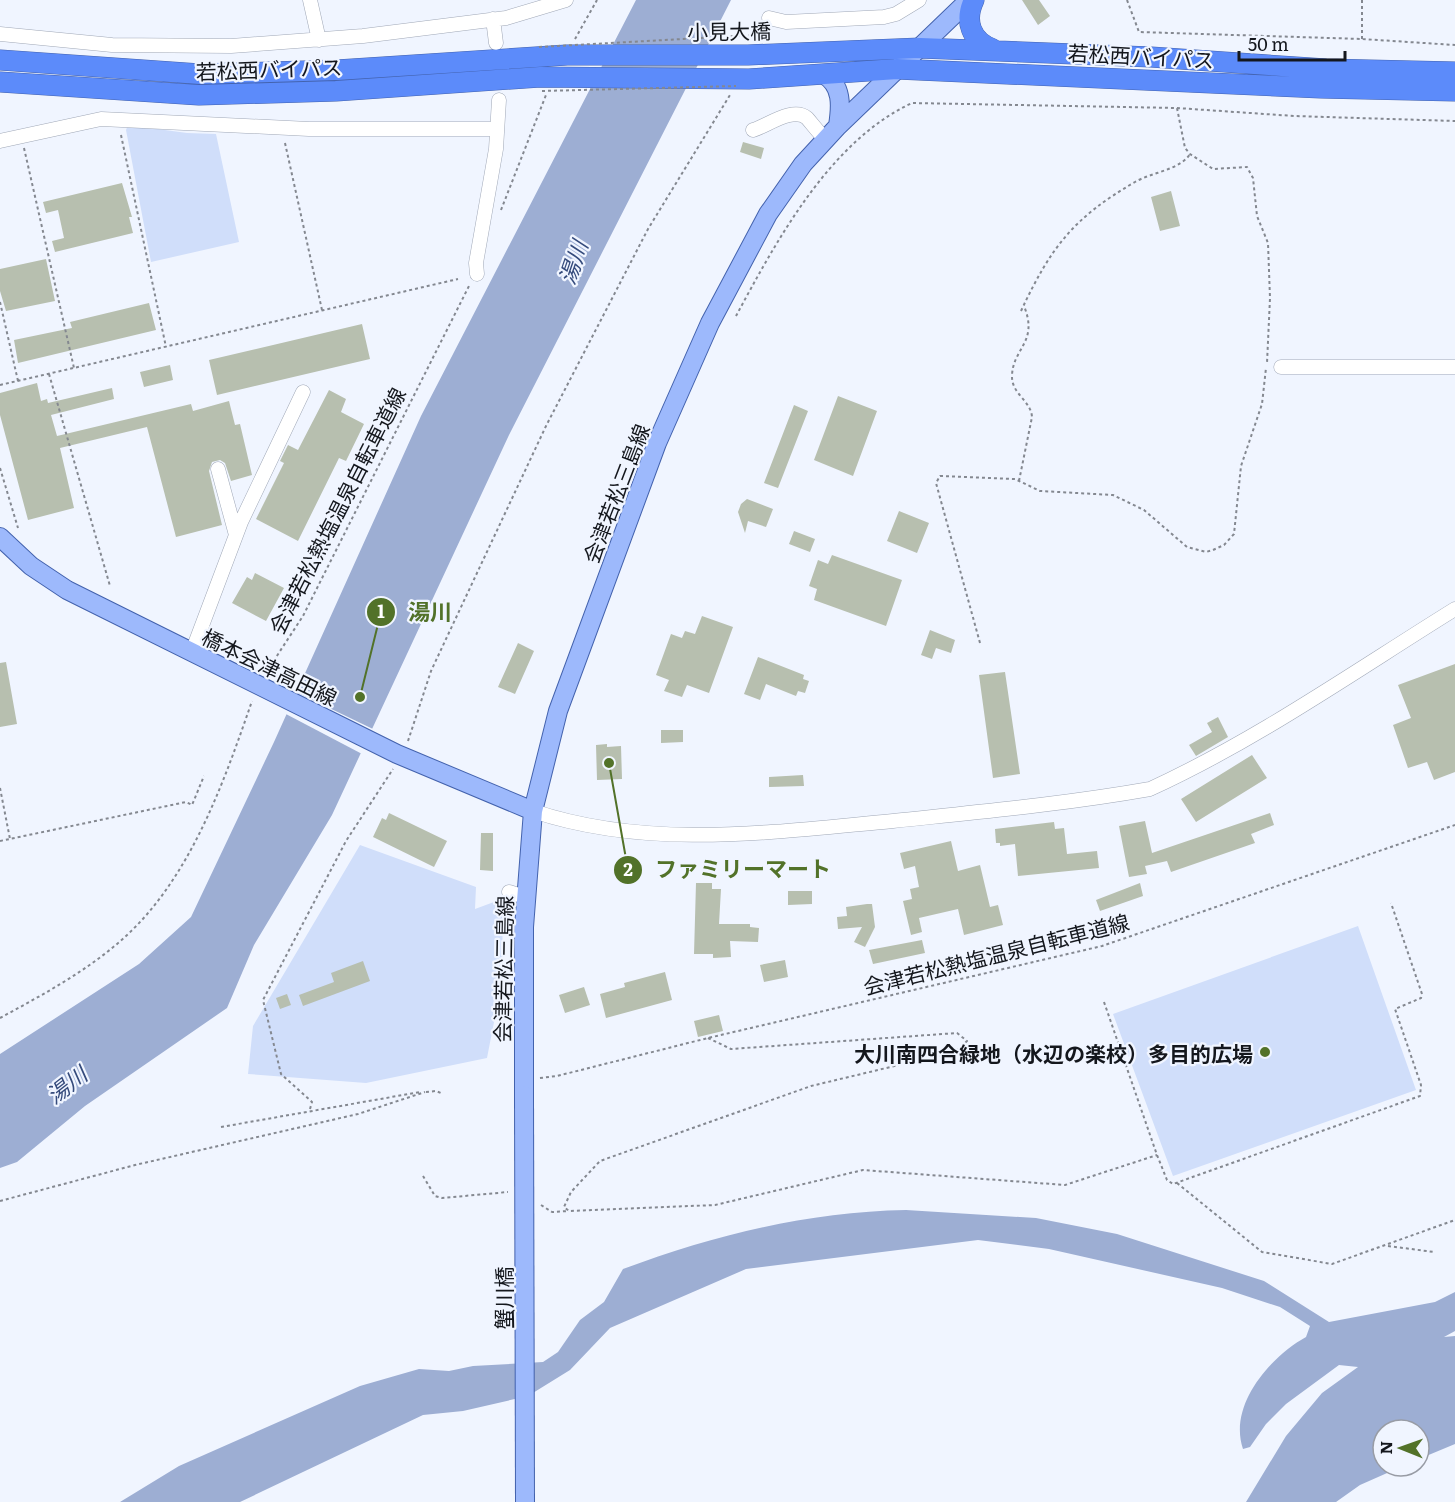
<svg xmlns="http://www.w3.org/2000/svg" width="1455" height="1502" viewBox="0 0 1455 1502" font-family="Literata,'Noto Sans JP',serif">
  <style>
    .green { fill: #d0defa }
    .water { fill: #9daed3 }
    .pier { fill: #f0f5ff }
    .building { fill: #b7bfaf }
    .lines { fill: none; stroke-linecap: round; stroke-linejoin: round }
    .minor-casing { stroke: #a0a8b7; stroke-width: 15 }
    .major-casing { stroke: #4362ad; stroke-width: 20 }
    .highway-casing { stroke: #4362ad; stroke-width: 21 }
    .path { stroke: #848890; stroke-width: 2; stroke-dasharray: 3 3; stroke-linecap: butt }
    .minor { stroke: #fff; stroke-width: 14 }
    .major { stroke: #9db9fc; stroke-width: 18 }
    .highway { stroke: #5c8bfa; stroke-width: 20 }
    .major-bridge-casing { stroke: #4362ad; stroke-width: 20; stroke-linecap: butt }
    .path-bridge { stroke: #848890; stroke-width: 2; stroke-dasharray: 3 3; stroke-linecap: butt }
    .major-bridge { stroke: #9db9fc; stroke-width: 18 }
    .poi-dot { fill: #527229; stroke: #f0f5ff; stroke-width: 2 }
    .labels { text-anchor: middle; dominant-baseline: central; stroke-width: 4.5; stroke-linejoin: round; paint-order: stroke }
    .street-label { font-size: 21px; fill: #14171d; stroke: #f0f5ff }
    .poi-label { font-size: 21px; font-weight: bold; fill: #14171d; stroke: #f0f5ff; text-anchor: end }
    .water-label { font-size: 22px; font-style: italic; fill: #354b7c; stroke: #f0f5ff }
    .leader { fill: none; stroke: #527229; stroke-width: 2 }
    .callout-dot { fill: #527229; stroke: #f0f5ff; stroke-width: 2 }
    .mark-label { font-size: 18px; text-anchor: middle; font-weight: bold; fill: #fff }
    .callout-label { font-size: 22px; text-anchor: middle; font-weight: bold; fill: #527229; stroke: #f0f5ff; stroke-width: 4.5; stroke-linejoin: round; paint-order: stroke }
  </style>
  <rect width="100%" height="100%" fill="#f0f5ff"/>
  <path class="green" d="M 128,125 L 187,133 L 216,134 L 239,242 L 151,262 L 126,130 Z
    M 360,845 L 476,887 L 475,909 L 502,899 L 503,976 L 487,1058 L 366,1083 L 248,1074 L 253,1026 Z
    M 1358,926 L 1416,1090 L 1173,1176 L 1113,1014 Z"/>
  <path class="water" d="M 636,0 L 731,0 L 509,435 L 332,815 L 254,945 L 227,1008 L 85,1106 L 17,1162 L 0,1168 L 0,1054 L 139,964 L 191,917 L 274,742 L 421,416 Z
    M 906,1210 L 1036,1218 L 1117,1234 L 1264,1281 L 1329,1322 L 1435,1302 L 1455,1292 L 1455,1331 L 1444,1337 L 1455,1336 L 1455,1444 L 1419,1459 L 1419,1430 L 1383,1430 L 1383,1466 L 1403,1466 L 1360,1485 L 1336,1502 L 1246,1502 L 1286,1436 L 1322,1393 L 1358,1367 L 1339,1365 L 1286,1404 L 1266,1424 L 1250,1447 L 1243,1449 C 1228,1405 1270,1357 1306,1337 L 1310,1326 L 1280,1307 L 1222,1288 L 1049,1249 L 978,1240 L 746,1269 L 610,1328 L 570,1370 L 528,1396 L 463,1411 L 423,1415 L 240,1502 L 120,1502 L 179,1466 L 360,1386 L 419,1369 L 449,1371 L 473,1366 L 543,1362 L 558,1352 L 580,1320 L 604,1302 L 623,1269 C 715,1235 807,1212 906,1210 Z"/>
  <path class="pier" d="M 294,691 L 375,730 L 364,755 L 284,713 Z"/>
  <path class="building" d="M 1022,0 L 1039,0 L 1050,16 L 1038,25 Z
    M 743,142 L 764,148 L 761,159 L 740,152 Z
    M 122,183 L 132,217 L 129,217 L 133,233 L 55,252 L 52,241 L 64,238 L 58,210 L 46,213 L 43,202 Z
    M 1171,191 L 1180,226 L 1160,231 L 1151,197 Z
    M 46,259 L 55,301 L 6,311 L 0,291 L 0,269 Z
    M 149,303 L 156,330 L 18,363 L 14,340 L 72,328 L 70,322 Z
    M 362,324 L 370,359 L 217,395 L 209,360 Z
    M 170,365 L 173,380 L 144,387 L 140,372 Z
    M 37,383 L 41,401 L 47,399 L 48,403 L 112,388 L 114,399 L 51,415 L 57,436 L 191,404 L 193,411 L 229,401 L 235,425 L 240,424 L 252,475 L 231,481 L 225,463 L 220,460 L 212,462 L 209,471 L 222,525 L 176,537 L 147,427 L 60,448 L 74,508 L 28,520 L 0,415 L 0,393 Z
    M 329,390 L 346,399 L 341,412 L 364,424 L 346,461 L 339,458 L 298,541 L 256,519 L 284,463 L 280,461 L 288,445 L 298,450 Z
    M 838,396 L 877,411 L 853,476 L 814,460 Z
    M 794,405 L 808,411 L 778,488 L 764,483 Z
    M 747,499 L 773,509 L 766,527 L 748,521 L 745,533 L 738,512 L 741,504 Z
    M 899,511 L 929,523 L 917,553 L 887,541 Z
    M 794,531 L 815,539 L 810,552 L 789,544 Z
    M 832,555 L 902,580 L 886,626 L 814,600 L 817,589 L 809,586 L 818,560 L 828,564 Z
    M 255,573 L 284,588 L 266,621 L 232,603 L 247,577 L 252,580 Z
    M 702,616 L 733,627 L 709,693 L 687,685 L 682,697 L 664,691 L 669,680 L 656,675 L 671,634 L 682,638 L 685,631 L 695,634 Z
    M 930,630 L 955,640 L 951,653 L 936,648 L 932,659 L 921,655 Z
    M 518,643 L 534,651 L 515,694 L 498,687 Z
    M 758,657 L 804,675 L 803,679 L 809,681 L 805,693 L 798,691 L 796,696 L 766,684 L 760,700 L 744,694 Z
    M 6,662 L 17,724 L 0,727 L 0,663 Z
    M 1455,664 L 1455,772 L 1434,780 L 1427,762 L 1408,768 L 1393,725 L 1411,718 L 1398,685 Z
    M 1005,672 L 1020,774 L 993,778 L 979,675 Z
    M 1218,717 L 1228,737 L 1196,756 L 1189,745 L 1212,732 L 1207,723 Z
    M 661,730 L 683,730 L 683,742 L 661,743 Z
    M 607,744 L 607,747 L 621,746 L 622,779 L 597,780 L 596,745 Z
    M 1252,755 L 1267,778 L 1196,822 L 1181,799 Z
    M 803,775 L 804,786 L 769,787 L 769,777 Z
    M 389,813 L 447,841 L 434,867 L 373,837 L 382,818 L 386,820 Z
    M 1270,813 L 1274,825 L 1251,834 L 1255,843 L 1171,872 L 1167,861 L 1145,866 L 1147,874 L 1129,877 L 1119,826 L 1145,821 L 1152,853 Z
    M 1054,822 L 1055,829 L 1064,828 L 1067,854 L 1097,851 L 1099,868 L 1018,876 L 1015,844 L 1000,846 L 1000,843 L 996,843 L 995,829 Z
    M 481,833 L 493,833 L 493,871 L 480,870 Z
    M 951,841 L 958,871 L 980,865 L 990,907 L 998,905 L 1003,925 L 964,935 L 958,909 L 919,918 L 922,932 L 911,935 L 903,901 L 912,899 L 910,889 L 919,887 L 915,866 L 904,869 L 900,853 Z
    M 696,883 L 712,883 L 712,889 L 721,889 L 719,924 L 750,924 L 750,927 L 759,928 L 758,942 L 730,941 L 731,957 L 713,958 L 713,954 L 694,954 Z
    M 1140,883 L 1143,896 L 1100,911 L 1096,900 Z
    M 788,891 L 812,891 L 812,904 L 788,905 Z
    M 867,904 L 872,904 L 875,927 L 865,947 L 854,942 L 862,927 L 838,929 L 837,917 L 847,916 L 846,907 Z
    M 922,940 L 925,953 L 873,964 L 869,950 Z
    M 785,960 L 788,977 L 764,982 L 760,965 Z
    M 363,961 L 370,981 L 303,1006 L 299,995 L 334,982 L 331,973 Z
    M 665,972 L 672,1000 L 606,1018 L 600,994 L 625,987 L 624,983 Z
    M 584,987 L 590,1005 L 565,1013 L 559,995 Z
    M 287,994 L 291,1005 L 280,1009 L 276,998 Z
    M 719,1015 L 723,1031 L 698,1037 L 694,1021 Z"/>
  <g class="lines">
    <defs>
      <path id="minor" d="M 310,0 L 319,40
        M 769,18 L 786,22 L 884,17 L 896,14 L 919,0
        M 493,19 L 496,43
        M 0,34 L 112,45 L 231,46 L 363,36 L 506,18 L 566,0
        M 753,130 C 767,126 793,106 807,118 C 813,125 819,133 826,140
        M 0,141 L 101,119 L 309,129 L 497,129
        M 477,274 L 476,263 L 496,149 L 499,100
        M 1281,367 L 1455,367
        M 218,469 L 236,535
        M 192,652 L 241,522 L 303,392
        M 533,811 C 649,850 773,832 893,821 C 978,812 1065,804 1150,789 C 1257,740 1355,671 1455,609
        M 509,892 L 525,897"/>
      <path id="major" d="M 823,74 C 843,85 841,106 838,126
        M 0,537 L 31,566 L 67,590 L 397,754 L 533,811
        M 524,1095 L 524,927 L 533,811 L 558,711 L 657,443 L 710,323 L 768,214 L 803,164 L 838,126 L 969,0"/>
      <path id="highway" d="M 974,0 C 964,21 971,41 993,49
        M 0,60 L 200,74 L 337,70 L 567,55 L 748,55 L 920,48 L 1151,57 L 1326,69 L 1455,72
        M 0,82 L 199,95 L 336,91 L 540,77 L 749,79 L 897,69 L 1321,88 L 1455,91"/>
    </defs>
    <use href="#minor" class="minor-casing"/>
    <use href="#major" class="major-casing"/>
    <use href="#highway" class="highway-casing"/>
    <path class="path" d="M 1127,0 L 1139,32 L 1362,39 L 1455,45
      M 575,39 L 597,0
      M 1362,39 L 1362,0
      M 1177,108 L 1185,148 L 1190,154 L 1213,169 L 1247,167 L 1253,178 L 1257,216 L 1268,243 L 1270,298 L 1267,363
      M 121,135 L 166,347
      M 285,143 L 322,310
      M 24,148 L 74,368
      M 501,210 L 546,95
      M 0,302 L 18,381
      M 1021,311 C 1051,247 1073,218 1135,182 C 1152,172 1180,170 1190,154
      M 736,316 C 777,240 830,141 912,103 L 1177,108 L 1294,116 L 1455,121
      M 49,374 L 110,586
      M 0,385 L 458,279
      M 0,468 L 18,528
      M 1019,481 L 1032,417 C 1031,401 1012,394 1012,377 C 1012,348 1039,343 1024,306
      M 980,643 L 936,483 L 940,476 L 1015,479 L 1040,491 L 1113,495 L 1144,510 L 1187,547 L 1206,552 L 1213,550 L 1224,545 L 1234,534 L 1241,466 L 1262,404 L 1266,368
      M 267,671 L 303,616 L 469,286
      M 408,741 L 431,671 L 546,426 L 648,229 L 730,95
      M 0,788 L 10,839
      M 0,841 L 186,802 L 192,805 L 204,776
      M 1104,1002 L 1157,1155 L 1167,1180 L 1173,1184 L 1420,1096 L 1421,1085 L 1395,1009 L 1421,998 L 1422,994 L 1391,903
      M 0,1018 C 44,994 89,970 126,936 C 191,876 224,782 252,701
      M 708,1038 L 731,1049 L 957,1033 L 967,1041 L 957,1050 L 945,1054 L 811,1086 L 600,1161 L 571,1192 L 564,1207 L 569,1211 L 715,1205 L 863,1170 L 1065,1185 L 1157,1155
      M 540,1078 L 557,1076 L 708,1038 L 1102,946 L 1455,825
      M 426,1092 L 436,1091 L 443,1094
      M 310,1109 L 312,1102 L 281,1074 L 263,1000 L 346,841 L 393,769
      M 221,1127 L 420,1092
      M 423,1176 L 435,1196 L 442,1198 L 508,1192
      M 1177,1183 L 1262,1252 L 1332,1264 L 1455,1220
      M 0,1201 L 135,1165 L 358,1114 L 425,1092
      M 541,1205 L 552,1212 L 569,1211
      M 1388,1246 L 1434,1252"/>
    <use href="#minor" class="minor"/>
    <use href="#major" class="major"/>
    <use href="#highway" class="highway"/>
    <defs>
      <path id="major-bridge" d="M 524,1095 L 525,1502"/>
    </defs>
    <use href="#major-bridge" class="major-bridge-casing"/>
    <path class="path-bridge" d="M 539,47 L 754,35
      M 542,91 L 736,86"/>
    <use href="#major-bridge" class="major-bridge"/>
  </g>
  <circle class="poi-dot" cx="1265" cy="1052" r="6"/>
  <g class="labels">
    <g class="street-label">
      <text transform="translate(729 30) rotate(-1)">小見大橋</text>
      <text transform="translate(1141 55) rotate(3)">若松西バイパス</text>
      <text transform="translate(269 68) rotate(-2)">若松西バイパス</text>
      <text transform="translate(615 493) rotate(-69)">会津若松三島線</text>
      <text transform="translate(336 510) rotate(-63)">会津若松熱塩温泉自転車道線</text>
      <text transform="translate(270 666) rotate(26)">橋本会津高田線</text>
      <text transform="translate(996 953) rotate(-14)">会津若松熱塩温泉自転車道線</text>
      <text transform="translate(502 969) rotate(-89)">会津若松三島線</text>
      <text transform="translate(502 1298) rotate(-90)">蟹川橋</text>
    </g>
    <g class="poi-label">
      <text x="1253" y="1052">大川南四合緑地（水辺の楽校）多目的広場</text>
    </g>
    <g class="water-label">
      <text transform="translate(572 262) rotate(-71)">湯川</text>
      <text transform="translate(66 1084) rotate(-38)">湯川</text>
    </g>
  </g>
  <path class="leader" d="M360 697L381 612M609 763L628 870"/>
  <g class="callout-dot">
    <circle cx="360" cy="697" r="6"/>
    <circle cx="609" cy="763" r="6"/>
    <circle cx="381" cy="612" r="15"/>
    <circle cx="628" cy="870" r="15"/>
  </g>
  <g class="mark-label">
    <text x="381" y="618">1</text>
    <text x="628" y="876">2</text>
  </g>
  <g class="callout-label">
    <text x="430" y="620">湯川</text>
    <text x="743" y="877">ファミリーマート</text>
  </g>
  <g transform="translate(1401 1448) rotate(271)"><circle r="28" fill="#f0f5ff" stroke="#989ca5" stroke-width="1.5"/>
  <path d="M0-4.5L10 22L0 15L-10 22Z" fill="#527229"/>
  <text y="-9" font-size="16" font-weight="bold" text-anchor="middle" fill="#14171d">N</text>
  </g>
  <path d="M1239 51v9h106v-9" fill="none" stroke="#14171d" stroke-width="3"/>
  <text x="1248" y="51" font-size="18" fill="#14171d" stroke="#f0f5ff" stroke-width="4.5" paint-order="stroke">50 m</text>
</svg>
